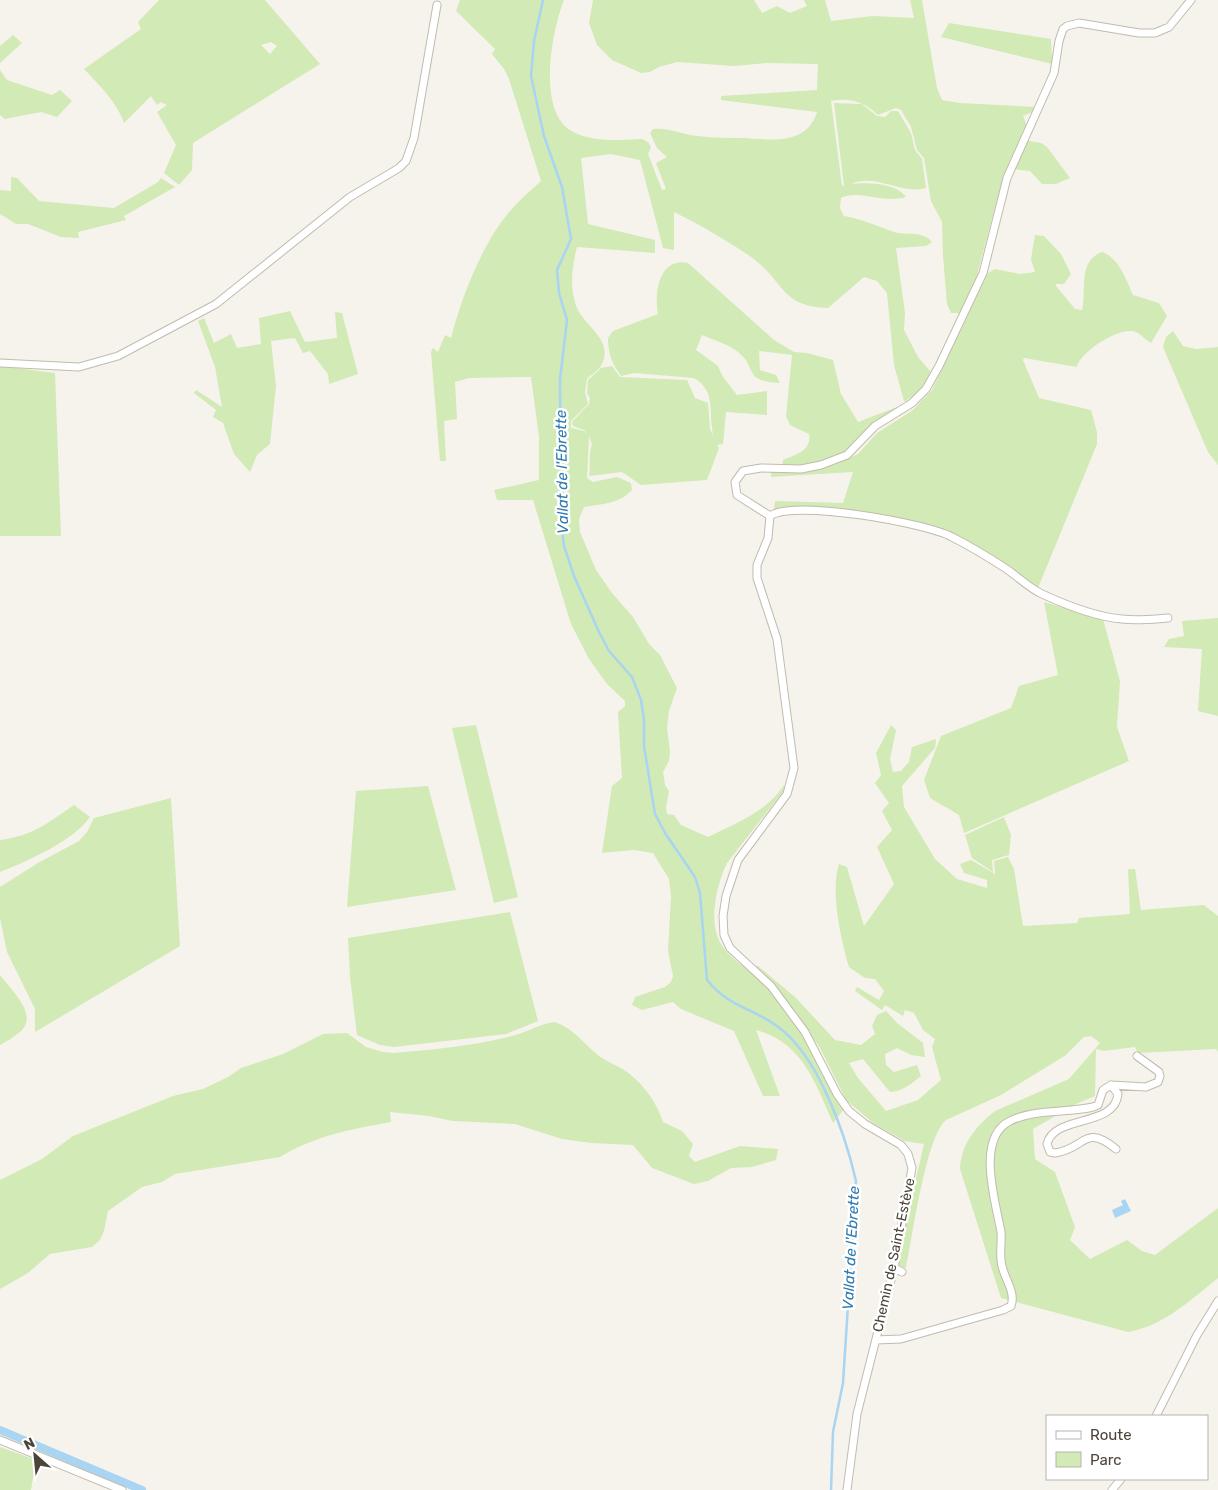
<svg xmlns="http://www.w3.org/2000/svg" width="1218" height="1490" viewBox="0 0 1218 1490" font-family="Rubik,sans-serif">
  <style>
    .green { fill: #d2eab5; fill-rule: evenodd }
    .water { fill: #a9d4f2 }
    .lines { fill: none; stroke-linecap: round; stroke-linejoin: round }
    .stream { stroke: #a9d4f2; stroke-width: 2.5 }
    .canal { stroke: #a9d4f2; stroke-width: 8 }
    .street-casing { stroke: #c2bbae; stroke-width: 9 }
    .street { stroke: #fff; stroke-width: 7 }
    .labels { text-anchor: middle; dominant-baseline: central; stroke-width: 5; stroke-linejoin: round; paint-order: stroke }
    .street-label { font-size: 14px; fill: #4b4439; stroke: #fff }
    .water-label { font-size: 15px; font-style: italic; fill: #2e7ab2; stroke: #fff }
  </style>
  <rect width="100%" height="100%" fill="#f6f3ec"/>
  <path class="green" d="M 159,0 L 265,0 L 320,64 L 193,143 L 192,170 L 179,185 L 164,173 L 176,145 L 157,112 L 167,105 L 161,102 L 157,105 L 151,96 L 124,123 C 117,102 99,85 84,69 L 141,29 L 138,22 ZM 271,42 L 277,46 L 270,54 L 261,45 Z
    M 460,0 L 564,0 C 552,30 537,109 570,130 C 590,143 620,140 642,139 L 648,142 L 651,147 L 648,154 L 662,190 L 666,189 L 656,163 L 667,157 L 657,148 L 650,133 L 653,129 C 668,127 683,135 698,136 C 714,138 729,138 745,138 C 772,140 807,145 817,112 L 721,100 L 721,96 L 817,90 L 818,64 L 767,63 L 734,66 L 677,62 L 659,67 L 650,72 L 641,73 L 612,60 L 597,45 L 589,23 L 593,0 L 754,0 L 762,13 L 777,6 L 790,13 L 807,6 L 804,0 L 825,0 L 831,21 L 873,16 L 914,18 L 910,0 L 922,0 L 937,88 L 942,100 L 960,103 L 1035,107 L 1035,111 L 1023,116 L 1027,126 L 1023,140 L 1041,143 L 1047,147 L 1070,178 L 1056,184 L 1042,184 L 1030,171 L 1010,169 L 995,207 L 977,275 L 960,313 L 951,313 L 947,304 L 943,256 L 942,222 L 931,201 L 924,158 L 917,150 L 911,127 L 901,110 L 896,108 L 878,115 C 865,102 850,97 831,101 L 842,186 L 844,186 L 834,103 L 862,104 L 877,116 L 885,117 L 891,111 L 898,111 L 911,133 L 915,150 L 922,159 L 926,188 C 900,195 876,173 851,184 C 866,182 897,183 906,197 C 882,204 858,189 841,198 L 840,208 L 844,216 C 862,219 877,226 894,232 C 906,236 923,230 932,242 L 926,246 L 896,248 L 905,313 L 904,330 L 918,357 L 931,372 L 920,390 L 906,401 L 904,401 L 894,365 L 887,293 L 877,281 L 864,277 L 828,308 C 781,307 784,282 754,259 C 728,241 702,226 674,212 L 674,250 L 663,248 L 640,160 L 611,154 L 581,158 L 588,224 L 655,240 L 655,253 L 577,247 C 572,267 569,288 577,308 C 585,327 615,340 601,366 C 598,371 590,375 587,379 L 585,392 L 588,404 L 571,421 L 571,428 L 584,431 L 588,435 L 584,430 L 573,426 L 572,422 L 589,404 L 590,398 L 587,393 L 588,380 L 601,368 L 612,366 L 620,377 L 687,380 L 695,398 L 708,403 L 710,429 L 714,437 C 707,414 718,392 694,378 L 634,373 L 621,376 C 612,364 608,353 608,338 L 613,331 L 658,314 C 654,293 659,257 688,263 L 774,340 L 794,352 L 807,353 L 833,360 L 841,394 L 858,422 L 897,407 L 897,411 L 847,454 L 801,468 L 782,466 L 783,460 C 795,455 812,451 809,434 L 790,425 L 786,416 L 792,355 L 759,351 L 760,370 L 776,375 L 780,383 C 742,381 758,368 738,352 C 729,344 713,340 702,335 L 696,350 L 718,366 L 723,377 L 737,395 L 767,391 L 767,415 L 726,412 L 723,444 L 717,445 L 719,448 L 707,480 L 641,485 L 622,472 L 589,476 C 591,466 588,453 592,445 L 589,436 L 587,478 L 593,482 L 617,477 L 631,483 L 632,490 C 619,504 602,504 584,507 L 579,519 L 580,532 L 596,570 L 612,593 L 633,617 L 649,644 L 660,655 L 677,688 L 669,711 L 667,728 L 670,751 L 669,761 L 663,772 L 665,785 L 669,791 L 666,808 L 667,814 L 674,815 L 681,825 L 708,837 C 734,824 767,812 784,785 L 785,789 L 727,863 C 716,886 707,925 723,947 C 732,961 748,968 760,979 C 769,987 778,997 786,1007 C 810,1037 827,1075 844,1109 L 833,1123 C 815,1083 803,1043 756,1030 L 780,1096 L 763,1096 L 734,1031 L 681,1009 L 673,1002 L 642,1010 L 632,1005 L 635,997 L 665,987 L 671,982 L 673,976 L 668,951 L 671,896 L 669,879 L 653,853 L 634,850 L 602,853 L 612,786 L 622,778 L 618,712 L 625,706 L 625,701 L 607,684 L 589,659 L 571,624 L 533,500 L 497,500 L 494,490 L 539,480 L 539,437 L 531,377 L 469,378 L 455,382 L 457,419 L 444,421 L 446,461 L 440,461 L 431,352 L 433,348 L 438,352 L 445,335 L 451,338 C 461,299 481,247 506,216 C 516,203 529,192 541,181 L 509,79 L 504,69 L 492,54 L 495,49 L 456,11 Z
    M 949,23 L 1051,39 L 1052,64 L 941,37 Z
    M 13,35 L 22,43 L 0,63 L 0,46 Z
    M 0,70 L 7,80 L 52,95 L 60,90 L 72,101 L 57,117 L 41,112 L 5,119 L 0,115 Z
    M 11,177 L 17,178 L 39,201 L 114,208 L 158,182 L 161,178 L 175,187 L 124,216 L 126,220 L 78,232 L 79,238 L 61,237 L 28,224 L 16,224 L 0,214 L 0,190 L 11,191 Z
    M 1035,235 L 1044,236 L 1061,254 L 1071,274 L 1064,284 L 1056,284 L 1056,286 L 1075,309 L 1082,310 C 1087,291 1077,261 1102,252 C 1119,258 1126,279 1133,295 L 1159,303 L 1167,316 L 1151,343 C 1144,339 1139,331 1131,331 C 1116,329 1079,353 1077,367 L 1024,358 L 1023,360 L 1039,398 L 1091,410 L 1097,432 L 1097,444 L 1038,588 L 993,559 L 919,524 L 830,508 L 774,509 L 775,501 L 843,503 L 853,472 L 771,477 L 771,471 L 817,469 L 834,465 L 858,454 L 877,433 L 913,410 L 932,390 L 988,273 L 995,269 L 1020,274 L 1035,272 L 1031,259 Z
    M 290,311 L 305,342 L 337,338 L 335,312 L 342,313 L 358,374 L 329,384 L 328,374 L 310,351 L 303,353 L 295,338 L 271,341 L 276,386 L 270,444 L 257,455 L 250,472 L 234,454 L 223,423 L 213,417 L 216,410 L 194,393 L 196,390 L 222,407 L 215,367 L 198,321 L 204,318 L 214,343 L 231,334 L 237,348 L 261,344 L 259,318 Z
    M 1173,331 L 1183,346 L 1196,349 L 1218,347 L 1218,465 L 1208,452 L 1163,347 L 1166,337 Z
    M 0,366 L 55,373 L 61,536 L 0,536 Z
    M 1044,602 L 1103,619 L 1120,681 L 1117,727 L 1129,761 L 964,833 L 959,815 L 930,798 L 924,780 L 941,736 L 1011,708 L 1019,686 L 1058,675 Z
    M 1218,618 L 1218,716 L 1198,711 L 1202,649 L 1164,647 L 1169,639 L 1184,636 L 1182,621 Z
    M 476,725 L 518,897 L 494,903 L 452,728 Z
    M 891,725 L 896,730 L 890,759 L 893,772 L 901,771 L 909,762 L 912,747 L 936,739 L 935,748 L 902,786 L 904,807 L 935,859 L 957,879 L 987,888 L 987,880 L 964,873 L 960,864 L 971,860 L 995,874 L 994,861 L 1008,857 L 1014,869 L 1023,926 L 1077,923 L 1079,918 L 1130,914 L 1128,869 L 1135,869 L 1141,910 L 1204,905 L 1218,916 L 1218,1052 L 1216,1049 L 1138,1053 L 1135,1047 L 1103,1051 L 1096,1049 L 1095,1096 L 1076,1104 L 1033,1129 L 1035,1159 L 1055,1172 L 1075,1227 L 1070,1240 L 1090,1259 L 1127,1240 L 1142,1251 L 1155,1255 L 1218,1208 L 1218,1278 C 1190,1300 1164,1326 1128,1332 L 1001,1298 L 960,1169 C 961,1144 976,1126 995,1111 L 1069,1079 L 1100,1043 L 1091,1036 L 1084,1037 L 1066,1055 L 1001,1095 L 946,1120 C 926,1136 912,1239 906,1268 L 896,1265 L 924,1144 L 905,1141 L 873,1123 L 846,1100 L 820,1048 L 777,988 L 755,966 L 758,966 L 796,998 L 835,1040 L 861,1045 L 875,1034 L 872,1026 L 877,1015 L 886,1011 L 897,1023 L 923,1043 L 925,1057 L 911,1055 L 897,1048 L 885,1054 L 886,1065 L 894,1072 L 917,1065 L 921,1076 C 912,1083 902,1092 890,1092 L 863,1059 L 849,1063 L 858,1078 L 886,1111 L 918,1100 L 941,1080 L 932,1047 L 935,1039 L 923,1030 L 914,1013 L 905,1010 L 903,1016 L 885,1005 L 882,1010 L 855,991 L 857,987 L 879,1000 L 884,991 L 875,979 L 865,978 L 849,967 C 841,940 830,891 839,864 L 847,867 L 864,926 L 894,884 L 877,847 L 892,830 L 882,811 L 889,803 L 875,783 L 881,775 L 876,753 Z
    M 428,786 L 456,890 L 347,907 L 356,791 Z
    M 171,798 L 180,946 L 35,1032 L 35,1009 L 7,952 L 0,918 L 0,887 L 38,863 L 79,841 L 87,832 L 94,818 Z
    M 74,805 L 90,817 C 73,841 28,861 0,872 L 0,840 C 32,836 48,823 74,805 Z
    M 1004,817 L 1011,835 L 1009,855 L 992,860 L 993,872 L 972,858 L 965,835 Z
    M 510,912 L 538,1021 L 506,1034 L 394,1047 L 380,1045 L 357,1035 L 350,977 L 348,938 Z
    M 0,975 C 10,989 40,1015 20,1032 C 14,1037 7,1041 0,1045 Z
    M 555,1022 C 572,1028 581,1040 594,1052 C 603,1060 614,1064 624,1070 C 642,1082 657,1102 663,1122 L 682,1131 L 693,1144 L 689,1156 L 695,1162 L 740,1146 L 778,1149 L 776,1160 L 752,1167 L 731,1168 L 708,1181 L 694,1184 L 652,1168 L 633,1145 L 591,1143 L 562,1139 L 515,1124 L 453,1121 L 429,1116 L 390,1112 L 391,1122 C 352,1129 314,1136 280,1157 L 175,1174 L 162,1182 L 142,1187 L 108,1211 L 104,1231 L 100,1240 L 92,1247 L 50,1254 L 28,1273 L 0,1289 L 0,1180 L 42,1159 L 73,1136 L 173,1096 L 203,1089 L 228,1077 L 241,1068 L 283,1054 L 323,1034 L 347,1033 L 366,1047 L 383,1052 L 393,1053 C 431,1050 470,1046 508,1037 C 524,1034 538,1024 555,1022 Z
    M 0,1447 L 36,1460 L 31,1490 L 0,1490 Z"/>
  <path class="water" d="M 1125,1199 L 1131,1211 L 1115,1218 L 1112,1210 L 1123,1205 L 1121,1201 Z"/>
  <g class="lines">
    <path class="stream" d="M 543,0 L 534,41 L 531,76 L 544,136 L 562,187 L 571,239 L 557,270 L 559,293 L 567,320 L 560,380 L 561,522 L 564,546 L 574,576 L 599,632 L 609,651 L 632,677 L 641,700 L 644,719 L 644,746 L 655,814 L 665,833 L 695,877 L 700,893 L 707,980 C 730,1008 751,1007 777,1026 C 818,1055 845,1133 856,1181 L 843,1383 L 833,1432 L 831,1490"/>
    <path class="canal" d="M 0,1430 L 142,1490"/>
    <defs>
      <path id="street" d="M 0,363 L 79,367 L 118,356 L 216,304 L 350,197 L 399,168 L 406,161 L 414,138 L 437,5
        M 770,516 L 768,538 L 757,565 L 757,578 L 777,639 L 794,768 L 787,794 L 738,860 L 726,896 L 723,916 L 724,935 L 730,948 L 771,986 L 805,1032 L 837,1094 L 849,1111 L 865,1124 L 901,1145 L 908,1154 L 912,1168 L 894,1268 L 857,1414 L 847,1490
        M 770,516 L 737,495 L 735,482 L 743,471 L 761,468 L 801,469 L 821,465 L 847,455 L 875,426 L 912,403 L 926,389 L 939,366 L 983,273 L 1007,178 L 1054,73 L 1059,41 L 1063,29 L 1067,26 L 1079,23 L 1139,33 L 1155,33 L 1169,27 L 1191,0
        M 770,516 C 793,499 926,523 952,537 C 970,546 988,557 1005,568 C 1017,576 1029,588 1042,594 C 1066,605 1096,617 1122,619 C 1137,621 1153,619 1168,618
        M 1111,1085 L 1146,1087 L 1158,1082 L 1160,1076 L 1159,1072 L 1137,1056
        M 894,1268 L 902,1272
        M 876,1340 L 901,1339 L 1003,1310 L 1011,1306 C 1016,1292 1005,1280 1002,1266 C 999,1255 1002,1243 1001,1232 C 996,1203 975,1138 1010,1121 C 1033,1109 1068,1113 1093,1107 L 1098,1105 L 1103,1090 L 1111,1085 L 1118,1094 C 1115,1128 1054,1114 1047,1144 L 1050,1152 L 1055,1153 C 1085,1149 1084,1123 1116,1149
        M 1156,1416 L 1197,1335 L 1218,1301
        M 0,1440 L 122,1490
        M 1112,1490 L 1121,1479"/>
    </defs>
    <use href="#street" class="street-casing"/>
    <use href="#street" class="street"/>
  </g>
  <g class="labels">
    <g class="street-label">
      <text transform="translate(894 1255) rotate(-78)">Chemin de Saint-Estève</text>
    </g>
    <g class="water-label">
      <text transform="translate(562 472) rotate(-91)">Vallat de l'Ebrette</text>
      <text transform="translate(851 1248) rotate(-87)">Vallat de l'Ebrette</text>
    </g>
  </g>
  <rect x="1046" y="1415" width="162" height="65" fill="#ffffff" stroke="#b7b4b0"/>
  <rect x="1056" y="1431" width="25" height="8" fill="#ffffff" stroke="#b7b4b0"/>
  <text x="1090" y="1440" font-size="15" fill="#4b4439">Route</text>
  <rect x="1056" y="1452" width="25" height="15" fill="#d2eab5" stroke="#b7b4b0"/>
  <text x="1090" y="1465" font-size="15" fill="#4b4439">Parc</text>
  <g transform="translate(35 1455) rotate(333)" stroke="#ffffff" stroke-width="4" paint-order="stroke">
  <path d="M0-4L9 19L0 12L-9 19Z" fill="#4b4439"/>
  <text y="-8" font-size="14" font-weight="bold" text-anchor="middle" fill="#4b4439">N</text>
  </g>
</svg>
